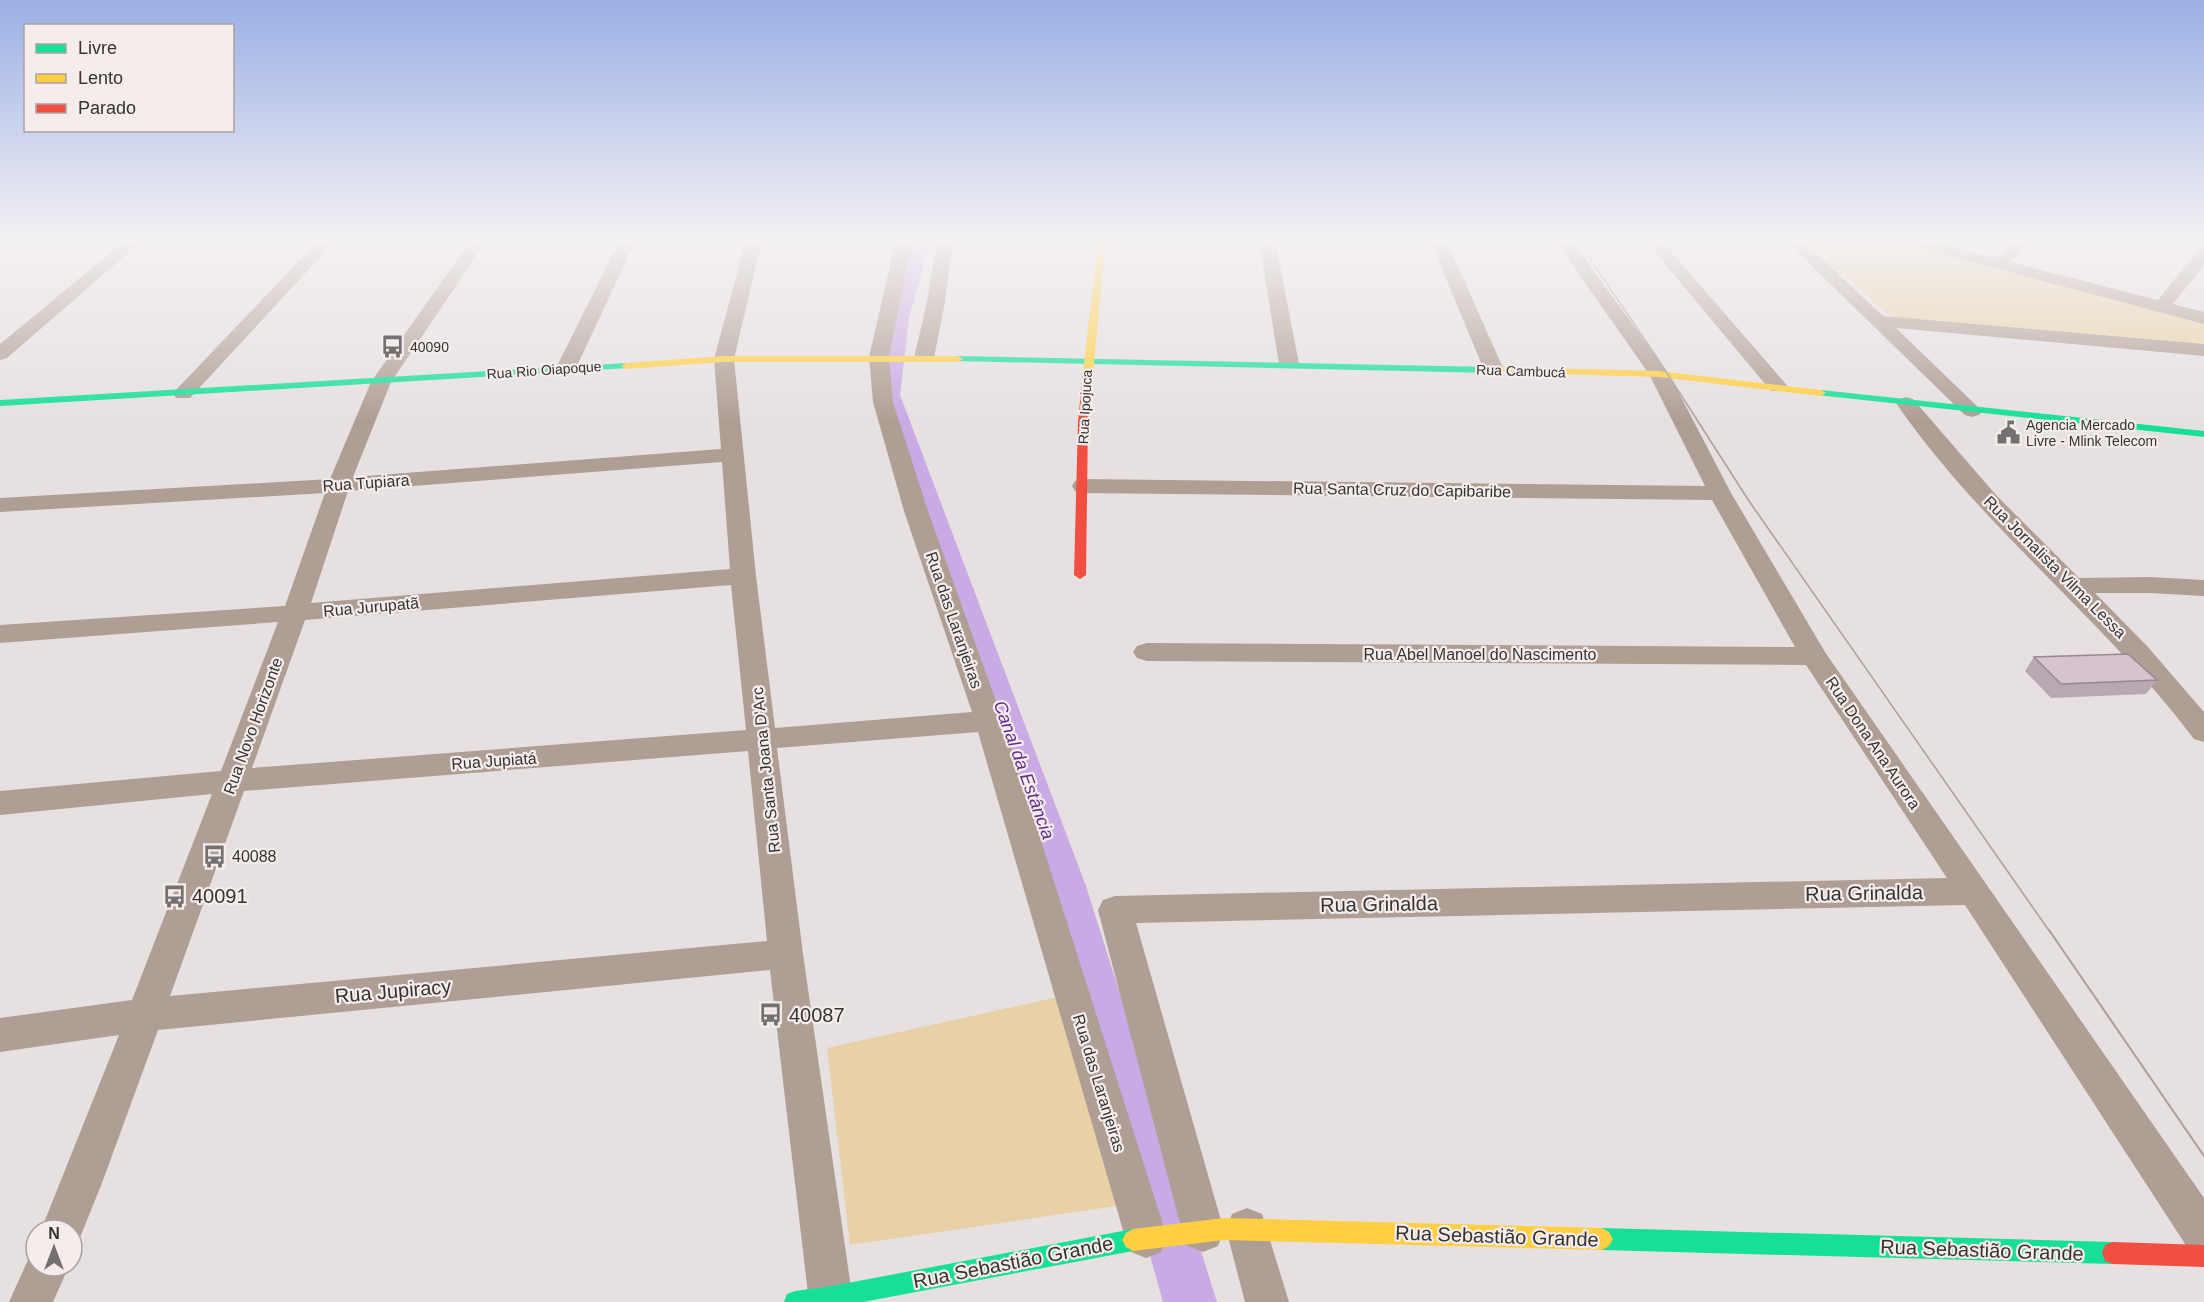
<svg xmlns="http://www.w3.org/2000/svg" width="2204" height="1302" viewBox="0 0 2204 1302" font-family="Helvetica,sans-serif">
  <style>
    .green { fill: #e8d1a7 }
    .lines { fill: none; stroke-linecap: round; stroke-linejoin: round }
    .canal { fill: #c9aae4; fill-rule: evenodd }
    .street { fill: #af9e94; fill-rule: evenodd }
    .fast { fill: #16e098; fill-rule: evenodd }
    .slow { fill: #ffcf43; fill-rule: evenodd }
    .jam { fill: #f24e42; fill-rule: evenodd }
    .tram-far1 { stroke: #a99f9b; stroke-width: 1.5 }
    .tram { stroke: #a99f9b; stroke-width: 2 }
    .wall { fill: #b8a8b1 }
    .building { fill: #d6c3ce; stroke: #968890; stroke-width: 1.5 }
    .labels { text-anchor: middle; dominant-baseline: central; stroke-width: 4.5; stroke-linejoin: round; paint-order: stroke }
    .far-poi-label { font-size: 14px; fill: #363333; stroke: #f5ecec; text-anchor: start }
    .far-street-label { font-size: 14px; fill: #363333; stroke: #f5ecec }
    .street-label { font-size: 16px; fill: #363333; stroke: #f5ecec }
    .poi-label { font-size: 16px; fill: #363333; stroke: #f5ecec; text-anchor: start }
    .water-label { font-size: 18px; font-style: italic; fill: #632e8c; stroke: #f5ecec }
    .near-street-label { font-size: 20px; fill: #363333; stroke: #f5ecec }
    .near-poi-label { font-size: 20px; fill: #363333; stroke: #f5ecec; text-anchor: start }
  </style>
  <rect width="100%" height="100%" fill="#e6e0e1"/>
  <path class="green" d="M 1805,240 L 1893,240 L 2204,323 L 2204,347 L 1895,317 L 1882,310 Z
    M 1058,997 L 1123,1205 L 850,1245 L 827,1048 Z"/>
  <g class="lines">
    <path class="canal" d="M 911,240 L 931,240 L 909,318 L 900,395 L 1086,886 L 1217,1302 L 1163,1302 L 1046,886 L 876,395 L 887,318 Z"/>
    <path class="street" d="M 126,240 L 143,240 L 7,358 L 0,360 L 0,344 Z
      M 319,240 L 336,240 L 190,398 L 176,398 L 173,394 L 176,390 Z
      M 471,240 L 487,240 L 391,382 L 353,477 L 721,449 L 714,359 L 746,240 L 762,240 L 734,359 L 756,576 L 775,728 L 972,712 L 904,511 L 873,402 L 869,357 L 896,240 L 912,240 L 889,357 L 893,402 L 928,511 L 1003,721 L 1167,1237 L 1161,1252 L 1146,1258 L 1131,1252 L 1125,1237 L 978,732 L 777,748 L 803,954 L 853,1302 L 809,1302 L 770,970 L 158,1030 L 102,1183 L 77,1245 L 72,1247 L 72,1230 L 41,1230 L 119,1035 L 0,1052 L 0,1018 L 132,1000 L 212,794 L 0,815 L 0,791 L 221,771 L 278,622 L 0,643 L 0,625 L 285,606 L 325,493 L 0,512 L 0,498 L 330,479 L 371,382 ZM 722,462 L 730,569 L 311,603 L 348,491 ZM 731,585 L 746,730 L 252,768 L 305,620 ZM 748,751 L 767,941 L 170,996 L 244,791 Z
      M 620,240 L 636,240 L 576,368 L 573,372 L 559,372 L 556,368 Z
      M 937,240 L 953,240 L 945,302 L 934,358 L 931,362 L 917,362 L 914,358 L 927,302 Z
      M 1259,240 L 1275,240 L 1299,364 L 1296,368 L 1282,368 L 1279,364 Z
      M 1430,240 L 1446,240 L 1504,370 L 1501,374 L 1487,374 L 1484,370 Z
      M 1555,240 L 1571,240 L 1669,374 L 1731,493 L 1825,652 L 2204,1198 L 2204,1256 L 2189,1250 L 1965,905 L 1136,923 L 1224,1231 L 1218,1246 L 1203,1252 L 1188,1246 L 1182,1231 L 1098,910 L 1103,900 L 1115,896 L 1947,878 L 1806,665 L 1147,661 L 1137,658 L 1133,652 L 1137,646 L 1147,643 L 1795,647 L 1712,500 L 1083,493 L 1075,491 L 1072,486 L 1075,481 L 1083,479 L 1705,486 L 1649,374 Z
      M 1645,240 L 1661,240 L 1785,383 L 1788,387 L 1785,391 L 1771,391 Z
      M 1785,240 L 1802,240 L 1883,316 L 2204,344 L 2204,356 L 1896,328 L 1982,411 L 1979,415 L 1972,417 L 1965,415 Z
      M 1899,240 L 1924,240 L 1995,258 L 2017,240 L 2034,240 L 2010,262 L 2158,300 L 2198,250 L 2204,249 L 2204,265 L 2173,304 L 2204,312 L 2204,324 L 1901,243 Z
      M 1906,397 L 1913,399 L 1996,495 L 2079,578 L 2149,577 L 2204,580 L 2204,596 L 2149,593 L 2095,593 L 2147,646 L 2204,712 L 2204,742 L 2194,739 C 2104,619 1981,527 1896,403 L 1899,399 Z
      M 1247,1208 L 1262,1214 L 1289,1302 L 1245,1302 L 1226,1229 L 1232,1214 Z
      M 36,1249 L 36,1266 L 69,1266 L 53,1302 L 9,1302 L 32,1251 Z"/>
    <path class="fast" d="M 958,356 L 1491,367 L 1496,370 L 1491,373 L 955,361 L 955,357 Z
      M 626,363 L 629,364 L 629,368 L 0,406 L 0,400 Z
      M 1821,390 L 2204,431 L 2204,437 L 1817,395 L 1817,391 Z
      M 1602,1228 L 2113,1242 L 2121,1245 L 2124,1253 L 2121,1261 L 2113,1264 L 1602,1250 L 1595,1246 L 1591,1239 L 1595,1232 Z
      M 1133,1229 L 1140,1233 L 1144,1240 L 1140,1247 L 1133,1251 L 863,1302 L 784,1302 L 787,1294 L 795,1291 L 832,1286 Z"/>
    <path class="slow" d="M 1098,240 L 1106,240 L 1093,372 L 1088,375 L 1083,372 Z
      M 724,356 L 958,356 L 963,359 L 958,362 L 724,362 L 626,369 L 621,366 L 626,363 Z
      M 1491,367 L 1659,371 L 1821,390 L 1826,393 L 1821,396 L 1659,377 L 1488,372 L 1486,370 Z
      M 1224,1218 L 1602,1228 L 1609,1232 L 1613,1239 L 1609,1246 L 1602,1250 L 1224,1240 L 1133,1251 L 1126,1247 L 1122,1240 L 1126,1233 L 1133,1229 Z"/>
    <path class="jam" d="M 1088,369 L 1093,372 L 1088,421 L 1086,575 L 1080,579 L 1074,575 L 1078,421 L 1083,372 Z
      M 2113,1242 L 2204,1245 L 2204,1267 L 2113,1264 L 2105,1261 L 2102,1253 L 2105,1245 Z"/>
    <path class="tram-far1" d="M 1577,240 L 1658,359 L 1749,501 L 2050,932"/>
    <path class="tram" d="M 2049,930 L 2204,1156"/>
  </g>
  <path class="wall" d="M 2181,240 L 2204,240 L 2204,245 Z
    M 2034,657 L 2157,680 L 2146,694 L 2051,698 L 2025,671 Z"/>
  <path class="building" d="M 2128,654 L 2157,680 L 2061,684 L 2034,657 Z"/>
  <linearGradient id="sky" x2="0" y2="1"><stop stop-color="#9bb0e6"/><stop offset="0.57" stop-color="#f4f1f2"/><stop offset="1" stop-color="#f4f1f2" stop-opacity="0"/></linearGradient>
  <rect width="2204" height="422" fill="url(#sky)"/>
  <defs>
    <symbol id="bus-bare" viewBox="-9 -9 18 18"><path d="M-5-6H5V4H4V6H2V4H-2V6H-4V4H-5ZM-3.5-4V0h7V-4ZM-3.5 1.2v1.5H-2V1.2ZM2 1.2v1.5H3.5V1.2Z" fill="#747070" stroke="#f5ecec" stroke-width="2.5" paint-order="stroke"/></symbol>
    <symbol id="civic-bare" viewBox="-9 -9 18 18"><path d="M-.6-6.5H3V-4.5H.6V-3L4-1V1h2V6H-6V1h2V-1L-.6-3ZM-1.2 2.5V6h2.4V2.5Z" fill="#747070" stroke="#f5ecec" stroke-width="2.5" paint-order="stroke"/></symbol>
  </defs>
  <g fill-rule="evenodd">
    <use href="#bus-bare" x="376" y="330" width="33" height="33"/>
    <use href="#civic-bare" x="1992" y="416" width="33" height="33"/>
    <use href="#bus-bare" x="198" y="840" width="33" height="33"/>
    <use href="#bus-bare" x="158" y="880" width="33" height="33"/>
    <use href="#bus-bare" x="754" y="998" width="33" height="33"/>
  </g>
  <g class="labels">
    <g class="far-poi-label">
      <text x="410" y="347">40090</text>
      <text x="2026" y="425">Agencia Mercado<tspan x="2026" dy="16">Livre - Mlink Telecom</tspan></text>
    </g>
    <g class="far-street-label">
      <text transform="translate(544 370) rotate(-4)">Rua Rio Oiapoque</text>
      <text transform="translate(1521 371) rotate(2)">Rua Cambucá</text>
      <text transform="translate(1085 407) rotate(-87)">Rua Ipojuca</text>
    </g>
    <g class="street-label">
      <text transform="translate(366 483) rotate(-4)">Rua Tupiara</text>
      <text transform="translate(1402 490) rotate(1)">Rua Santa Cruz do Capibaribe</text>
      <text transform="translate(2055 567) rotate(45)">Rua Jornalista Vilma Lessa</text>
      <text transform="translate(371 607) rotate(-5)">Rua Jurupatã</text>
      <text transform="translate(954 620) rotate(71)">Rua das Laranjeiras</text>
      <text x="1480" y="654">Rua Abel Manoel do Nascimento</text>
      <text transform="translate(253 726) rotate(-70)">Rua Novo Horizonte</text>
      <text transform="translate(1873 743) rotate(56)">Rua Dona Ana Aurora</text>
      <text transform="translate(494 761) rotate(-4)">Rua Jupiatá</text>
      <text transform="translate(766 770) rotate(-96)">Rua Santa Joana D'Arc</text>
      <text transform="translate(1099 1083) rotate(73)">Rua das Laranjeiras</text>
    </g>
    <g class="poi-label">
      <text x="232" y="856">40088</text>
    </g>
    <g class="water-label">
      <text transform="translate(1024 770) rotate(70)">Canal da Estância</text>
    </g>
    <g class="near-street-label">
      <text transform="translate(1864 893) rotate(-1)">Rua Grinalda</text>
      <text transform="translate(1379 904) rotate(-1)">Rua Grinalda</text>
      <text transform="translate(393 991) rotate(-5)">Rua Jupiracy</text>
      <text transform="translate(1497 1236) rotate(2)">Rua Sebastião Grande</text>
      <text transform="translate(1982 1250) rotate(2)">Rua Sebastião Grande</text>
      <text transform="translate(1013 1262) rotate(-11)">Rua Sebastião Grande</text>
    </g>
    <g class="near-poi-label">
      <text x="192" y="896">40091</text>
      <text x="789" y="1015">40087</text>
    </g>
  </g>
  <rect x="24" y="24" width="210" height="108" fill="#f5ecec" stroke="#a9a2a2" stroke-width="1.5"/>
  <rect x="36" y="44" width="30" height="9" fill="#16e098" stroke="#a9a2a2" stroke-width="1.5"/>
  <text x="78" y="54" font-size="18" fill="#363333">Livre</text>
  <rect x="36" y="74" width="30" height="9" fill="#ffcf43" stroke="#a9a2a2" stroke-width="1.5"/>
  <text x="78" y="84" font-size="18" fill="#363333">Lento</text>
  <rect x="36" y="104" width="30" height="9" fill="#f24e42" stroke="#a9a2a2" stroke-width="1.5"/>
  <text x="78" y="114" font-size="18" fill="#363333">Parado</text>
  <g transform="translate(54 1248)"><circle r="28" fill="#f5ecec" stroke="#a9a2a2" stroke-width="1.5"/>
  <path d="M0-4.5L10 22L0 15L-10 22Z" fill="#747070"/>
  <text y="-9" font-size="16" font-weight="bold" text-anchor="middle" fill="#363333">N</text>
  </g>
</svg>
